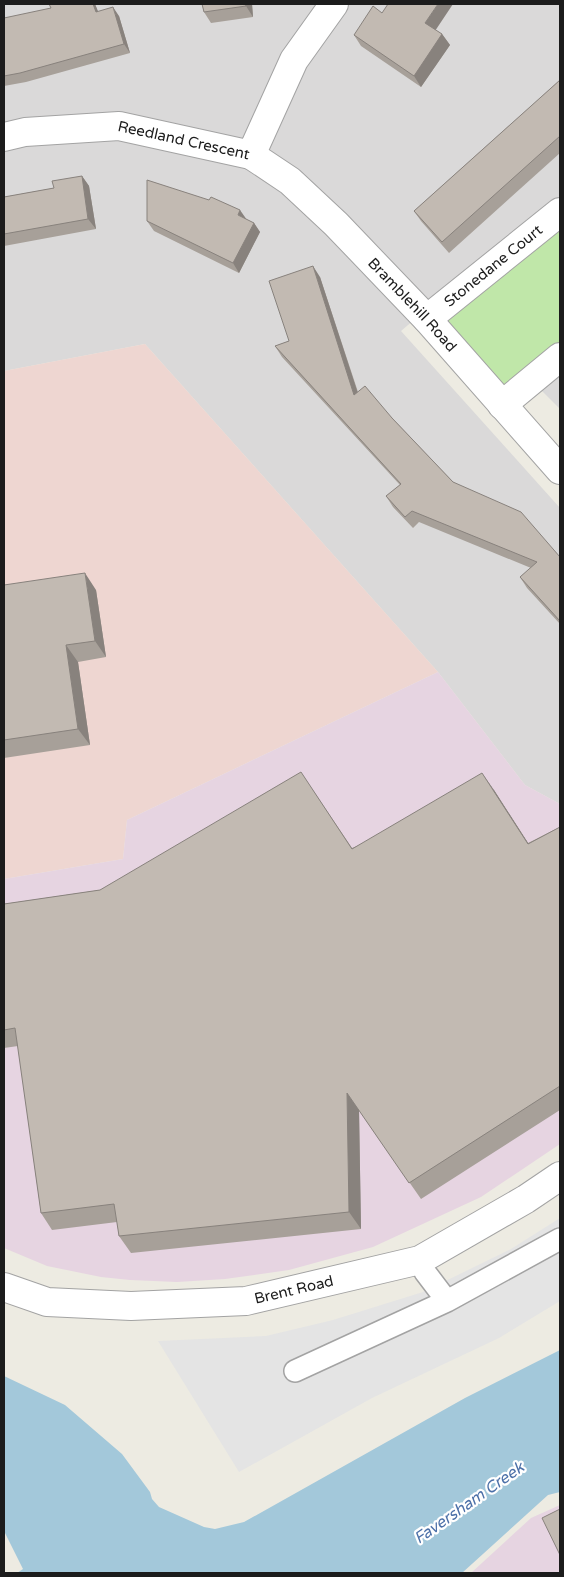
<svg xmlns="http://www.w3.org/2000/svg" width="564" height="1577" viewBox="0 0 564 1577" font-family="'Varela Round',sans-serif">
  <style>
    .residential { fill: #dad9d9 }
    .commercial { fill: #eed6d1 }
    .industrial { fill: #e6d4e1 }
    .grass { fill: #c0e7a9 }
    .parking { fill: #e4e4e4 }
    .water { fill: #a3c8da }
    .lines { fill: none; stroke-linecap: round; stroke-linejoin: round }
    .lane-casing { stroke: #a3a3a3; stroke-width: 24 }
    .street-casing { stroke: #a3a3a3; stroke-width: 30 }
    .lane { stroke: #fff; stroke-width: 21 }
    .street { stroke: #fff; stroke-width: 28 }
    .wall { fill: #a7a099 }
    .shaded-wall { fill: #88827d }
    .building { fill: #c2bab2; stroke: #88827d }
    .labels { text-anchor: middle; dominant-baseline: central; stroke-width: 4.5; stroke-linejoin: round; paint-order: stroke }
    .street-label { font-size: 15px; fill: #1c1c1c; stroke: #fff }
    .water-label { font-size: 16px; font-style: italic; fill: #4c70a8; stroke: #fff }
  </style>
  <rect width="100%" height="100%" fill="#edebe2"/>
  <path class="residential" d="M 4,4 L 560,4 L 560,196 L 401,331 L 560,508 L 560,804 L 525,785 L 438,672 L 145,344 L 4,371 Z
    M 560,368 L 560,409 L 538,387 Z"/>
  <path class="commercial" d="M 145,344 L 438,672 L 127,820 L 123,859 L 4,879 L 4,371 Z"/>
  <path class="industrial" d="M 438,672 L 525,785 L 560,804 L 560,1144 L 481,1197 L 373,1247 L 289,1270 L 225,1279 L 177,1282 L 130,1280 L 101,1277 L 47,1266 L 4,1248 L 4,879 L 123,859 L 127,820 Z
    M 560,1505 L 560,1573 L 471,1573 L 531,1518 Z"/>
  <path class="grass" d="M 560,212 L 560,357 L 502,405 L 427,319 Z"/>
  <path class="parking" d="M 560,1218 L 560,1301 L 499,1338 L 372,1398 L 239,1472 L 158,1341 L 266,1336 L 333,1320 L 423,1292 L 511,1249 Z"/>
  <path class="water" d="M 560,1350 L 560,1492 L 548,1495 L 462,1573 L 17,1573 L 23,1569 L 4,1531 L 4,1376 L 65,1405 L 122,1454 L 150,1492 L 152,1499 L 159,1507 L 204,1527 L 215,1529 L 244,1522 L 465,1398 Z"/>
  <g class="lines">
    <defs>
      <path id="lane" d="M 420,1260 L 425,1272 L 447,1301 L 560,1239
        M 295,1371 L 447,1301"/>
      <g id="street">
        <path id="s1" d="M 4,137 L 25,132 L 119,126 L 251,155 L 294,60 L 334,4"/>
        <path id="s2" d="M 251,155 L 290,181 L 336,224 L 427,319 L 560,470"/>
        <path id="s3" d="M 427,319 L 560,212"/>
        <path d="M 502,405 L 560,357"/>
        <path id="s4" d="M 4,1287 L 47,1302 L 131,1306 L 246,1301 L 420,1260 L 526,1199 L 560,1176"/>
      </g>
    </defs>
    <use href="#lane" class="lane-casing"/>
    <use href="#street" class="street-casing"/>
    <use href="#lane" class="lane"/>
    <use href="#street" class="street"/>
  </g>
  <path class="wall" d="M 95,4 L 98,12 L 119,16 L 130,53 L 26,82 L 4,86 L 4,18 Z
    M 202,4 L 252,4 L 253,17 L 211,23 L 204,12 Z
    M 382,13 L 435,30 L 442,34 L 450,45 L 421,87 L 361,46 L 354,35 Z
    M 560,80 L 560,153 L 449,253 L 421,221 L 414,211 Z
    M 82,176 L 89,186 L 96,229 L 4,246 L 4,197 L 54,188 Z
    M 247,220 L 254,223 L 260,232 L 239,273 L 154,231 L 147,221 Z
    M 320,277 L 358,392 L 392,418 L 453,482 L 560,557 L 560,624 L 527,588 L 520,577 L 531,568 L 419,522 L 413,528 L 393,507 L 386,496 L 400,485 L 282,357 L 275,346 L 289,341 Z
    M 4,585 L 96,590 L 106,657 L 78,662 L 90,745 L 4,758 Z
    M 312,789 L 352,848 L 494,790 L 528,843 L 560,827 L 560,1110 L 421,1199 L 359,1110 L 361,1229 L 131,1253 L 119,1236 L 117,1222 L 52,1230 L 41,1213 L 18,1046 L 4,1048 L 4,904 L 100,890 Z"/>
  <path class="shaded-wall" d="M 93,4 L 95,4 L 102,21 L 96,12 Z
    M 245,4 L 252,4 L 253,17 L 246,6 Z
    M 438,4 L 453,4 L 433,34 L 425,23 Z
    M 113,7 L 119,16 L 130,53 L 124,44 Z
    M 442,34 L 450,45 L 421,87 L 414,76 Z
    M 82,176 L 89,186 L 96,229 L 88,219 Z
    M 240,210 L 247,220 L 238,215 Z
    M 254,223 L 260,232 L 239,273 L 233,263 Z
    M 313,266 L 320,277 L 362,406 L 354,395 Z
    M 85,573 L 96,590 L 106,657 L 95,641 Z
    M 66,645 L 78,662 L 90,745 L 78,729 Z
    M 482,773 L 494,790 L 539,860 L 528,844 Z
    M 347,1093 L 359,1110 L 361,1229 L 349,1212 Z"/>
  <path class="building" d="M 49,4 L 93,4 L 96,12 L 113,7 L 124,44 L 20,73 L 4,76 L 4,18 L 51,8 Z
    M 202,4 L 245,4 L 246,6 L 204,12 Z
    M 388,4 L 438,4 L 425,23 L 442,34 L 414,76 L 354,35 L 373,6 L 382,13 Z
    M 560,80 L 560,136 L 442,242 L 414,211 Z
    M 82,176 L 88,219 L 4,234 L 4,197 L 54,188 L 52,181 Z
    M 147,180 L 209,200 L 211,197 L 240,210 L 238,215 L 254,223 L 233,263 L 147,221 Z
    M 313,266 L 354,395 L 365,386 L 392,418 L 453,482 L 521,512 L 560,557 L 560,621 L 520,577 L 537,562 L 412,511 L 405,517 L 386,496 L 401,484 L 275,346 L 289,341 L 269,281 Z
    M 85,573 L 95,641 L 66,645 L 78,729 L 4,740 L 4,585 Z
    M 301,772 L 352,849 L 482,773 L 528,844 L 560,827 L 560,1086 L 409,1183 L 347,1093 L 349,1212 L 119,1236 L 114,1204 L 41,1213 L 15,1028 L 4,1030 L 4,904 L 100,890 Z
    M 560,1509 L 560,1555 L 542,1518 Z"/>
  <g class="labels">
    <g class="street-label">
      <text stroke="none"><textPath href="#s1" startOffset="182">Reedland Crescent</textPath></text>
      <text stroke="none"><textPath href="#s3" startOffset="85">Stonedane Court</textPath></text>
      <text stroke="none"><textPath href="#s2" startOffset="221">Bramblehill Road</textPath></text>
      <text stroke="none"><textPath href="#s4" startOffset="294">Brent Road</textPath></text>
    </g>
    <g class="water-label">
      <text transform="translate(469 1503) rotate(-35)">Faversham Creek</text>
    </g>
  </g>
  <rect width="564" height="1577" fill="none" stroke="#1c1c1c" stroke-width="10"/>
</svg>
